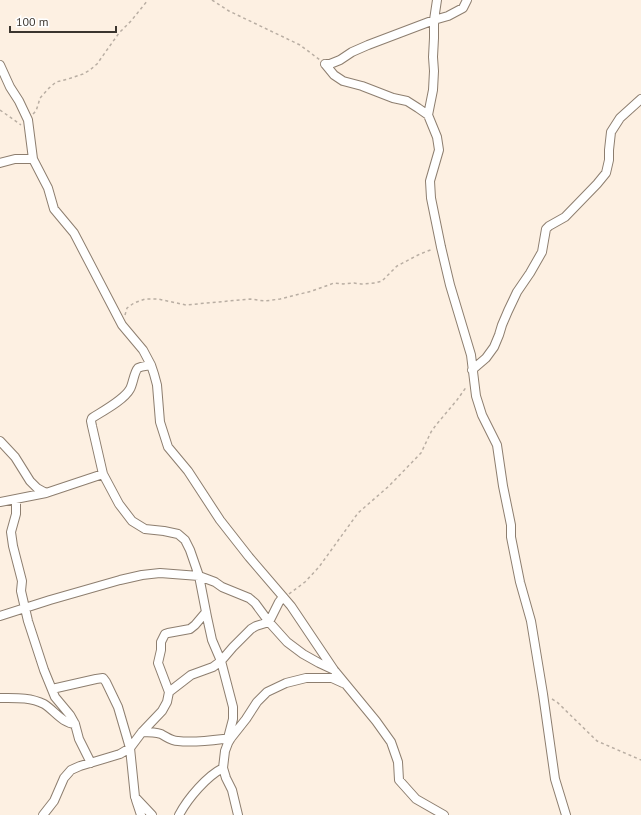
<svg xmlns="http://www.w3.org/2000/svg" width="641" height="815" viewBox="0 0 641 815" font-family="'PT Sans',sans-serif">
  <style>
    .lines { fill: none; stroke-linecap: round; stroke-linejoin: round }
    .street-casing { stroke: #8d7e6f; stroke-width: 10 }
    .path { stroke: #b9aea3; stroke-width: 1.5; stroke-dasharray: 3 3; stroke-linecap: butt }
    .street { stroke: #fff; stroke-width: 8 }
  </style>
  <rect width="100%" height="100%" fill="#fdf0e2"/>
  <g class="lines">
    <defs>
      <path id="street" d="M 437,0 L 434,20 L 434,38 L 433,57 L 434,71 L 433,90 L 428,115 L 437,137 L 439,150 L 430,181 L 431,198 L 441,247 L 450,285 L 471,355 L 476,396 L 482,415 L 497,445 L 503,486 L 511,525 L 511,537 L 520,582 L 531,621 L 543,694 L 555,779 L 566,815
        M 325,64 L 330,64 L 340,60 L 352,52 L 368,45 L 434,20 L 448,16 L 463,8 L 467,0
        M 325,64 L 334,75 L 343,81 L 362,86 L 393,98 L 407,101 L 418,108 L 428,115
        M 0,65 L 10,87 L 19,101 L 28,120 L 33,159 L 48,188 L 54,209 L 74,233 L 122,325 L 143,350 L 151,365 L 154,374 L 157,385 L 160,422 L 168,447 L 188,471 L 220,520 L 249,557 L 291,606 L 334,670 L 376,721 L 391,742 L 398,762 L 399,780 L 416,799 L 444,815
        M 0,163 L 15,159 L 33,159
        M 472,370 L 486,358 L 494,347 L 499,335 L 502,325 L 508,311 L 517,292 L 530,273 L 542,252 L 546,229 L 549,226 L 565,217 L 597,184 L 606,173 L 609,160 L 609,150 L 611,132 L 620,118 L 641,99
        M 0,441 L 15,457 L 30,481 L 37,488 L 46,493 L 103,474 L 119,504 L 132,521 L 145,529 L 164,531 L 178,534 L 185,540 L 190,550 L 199,576 L 207,617 L 212,640 L 221,661 L 233,707 L 233,719 L 228,738
        M 103,474 L 92,426 L 91,421 L 92,418 C 103,411 124,400 130,389 C 133,384 134,372 138,368 C 142,366 147,366 151,365
        M 16,499 L 16,514 L 11,532 L 13,546 L 22,581 L 21,591 L 28,621 L 44,670 L 55,697 L 70,715 L 75,724 L 79,739 L 91,763
        M 0,502 L 46,493
        M 0,616 L 50,600 L 120,580 L 142,575 L 160,573 L 199,576 L 215,582 L 222,587 L 249,598 L 255,603 L 269,622 L 287,642 L 303,654 L 319,663 L 334,670
        M 52,689 L 96,679 L 103,678 L 106,682 L 118,707 L 130,748 L 135,797 L 152,815
        M 169,692 L 158,663 L 161,650 L 161,642 L 165,634 L 168,633 L 190,629 L 195,625 L 206,612
        M 0,698 C 15,698 30,697 44,704 C 55,711 62,723 75,724
        M 142,732 C 148,732 155,732 161,734 C 167,737 171,741 178,741 C 196,743 214,740 231,738
        M 136,800 L 141,815
        M 43,815 L 54,801 L 64,778 L 71,770 L 80,766 L 120,754 L 130,748 L 142,732 L 162,711 L 167,702 L 169,692 L 191,675 L 213,667 L 221,661 L 233,647 L 251,629 L 256,626 L 269,622 L 279,602 L 283,597
        M 179,815 C 188,798 207,776 223,768
        M 238,815 L 232,790 L 226,778 L 223,768 L 225,751 L 228,743 L 231,738 L 246,719 L 257,702 L 267,692 L 286,683 L 306,678 L 332,678 L 343,683"/>
    </defs>
    <use href="#street" class="street-casing"/>
    <path class="path" d="M 212,0 L 229,11 L 300,45 L 320,60
      M 0,110 L 21,125
      M 33,114 L 36,111 L 38,105 L 40,98 L 48,89 L 56,82 L 68,79 L 83,74 L 90,70 L 97,64 L 119,33 L 131,21 L 148,0
      M 125,315 L 127,308 L 134,303 L 145,299 L 158,299 L 186,305 L 250,299 L 265,301 L 280,299 L 312,291 L 334,283 L 343,284 L 354,283 L 361,284 L 375,283 L 382,281 L 397,266 L 420,254 L 433,249
      M 289,594 L 305,582 L 319,567 L 358,513 L 389,486 L 421,453 L 431,432 L 436,425 L 457,400 L 467,386
      M 552,699 L 557,702 L 597,741 L 641,760"/>
    <use href="#street" class="street"/>
  </g>
  <path d="M10 26v6h106v-6" fill="none" stroke="#3b352e" stroke-width="2"/>
  <text x="16" y="26" font-size="12" fill="#3b352e" stroke="#ffffff" stroke-width="3" paint-order="stroke">100 m</text>
</svg>
